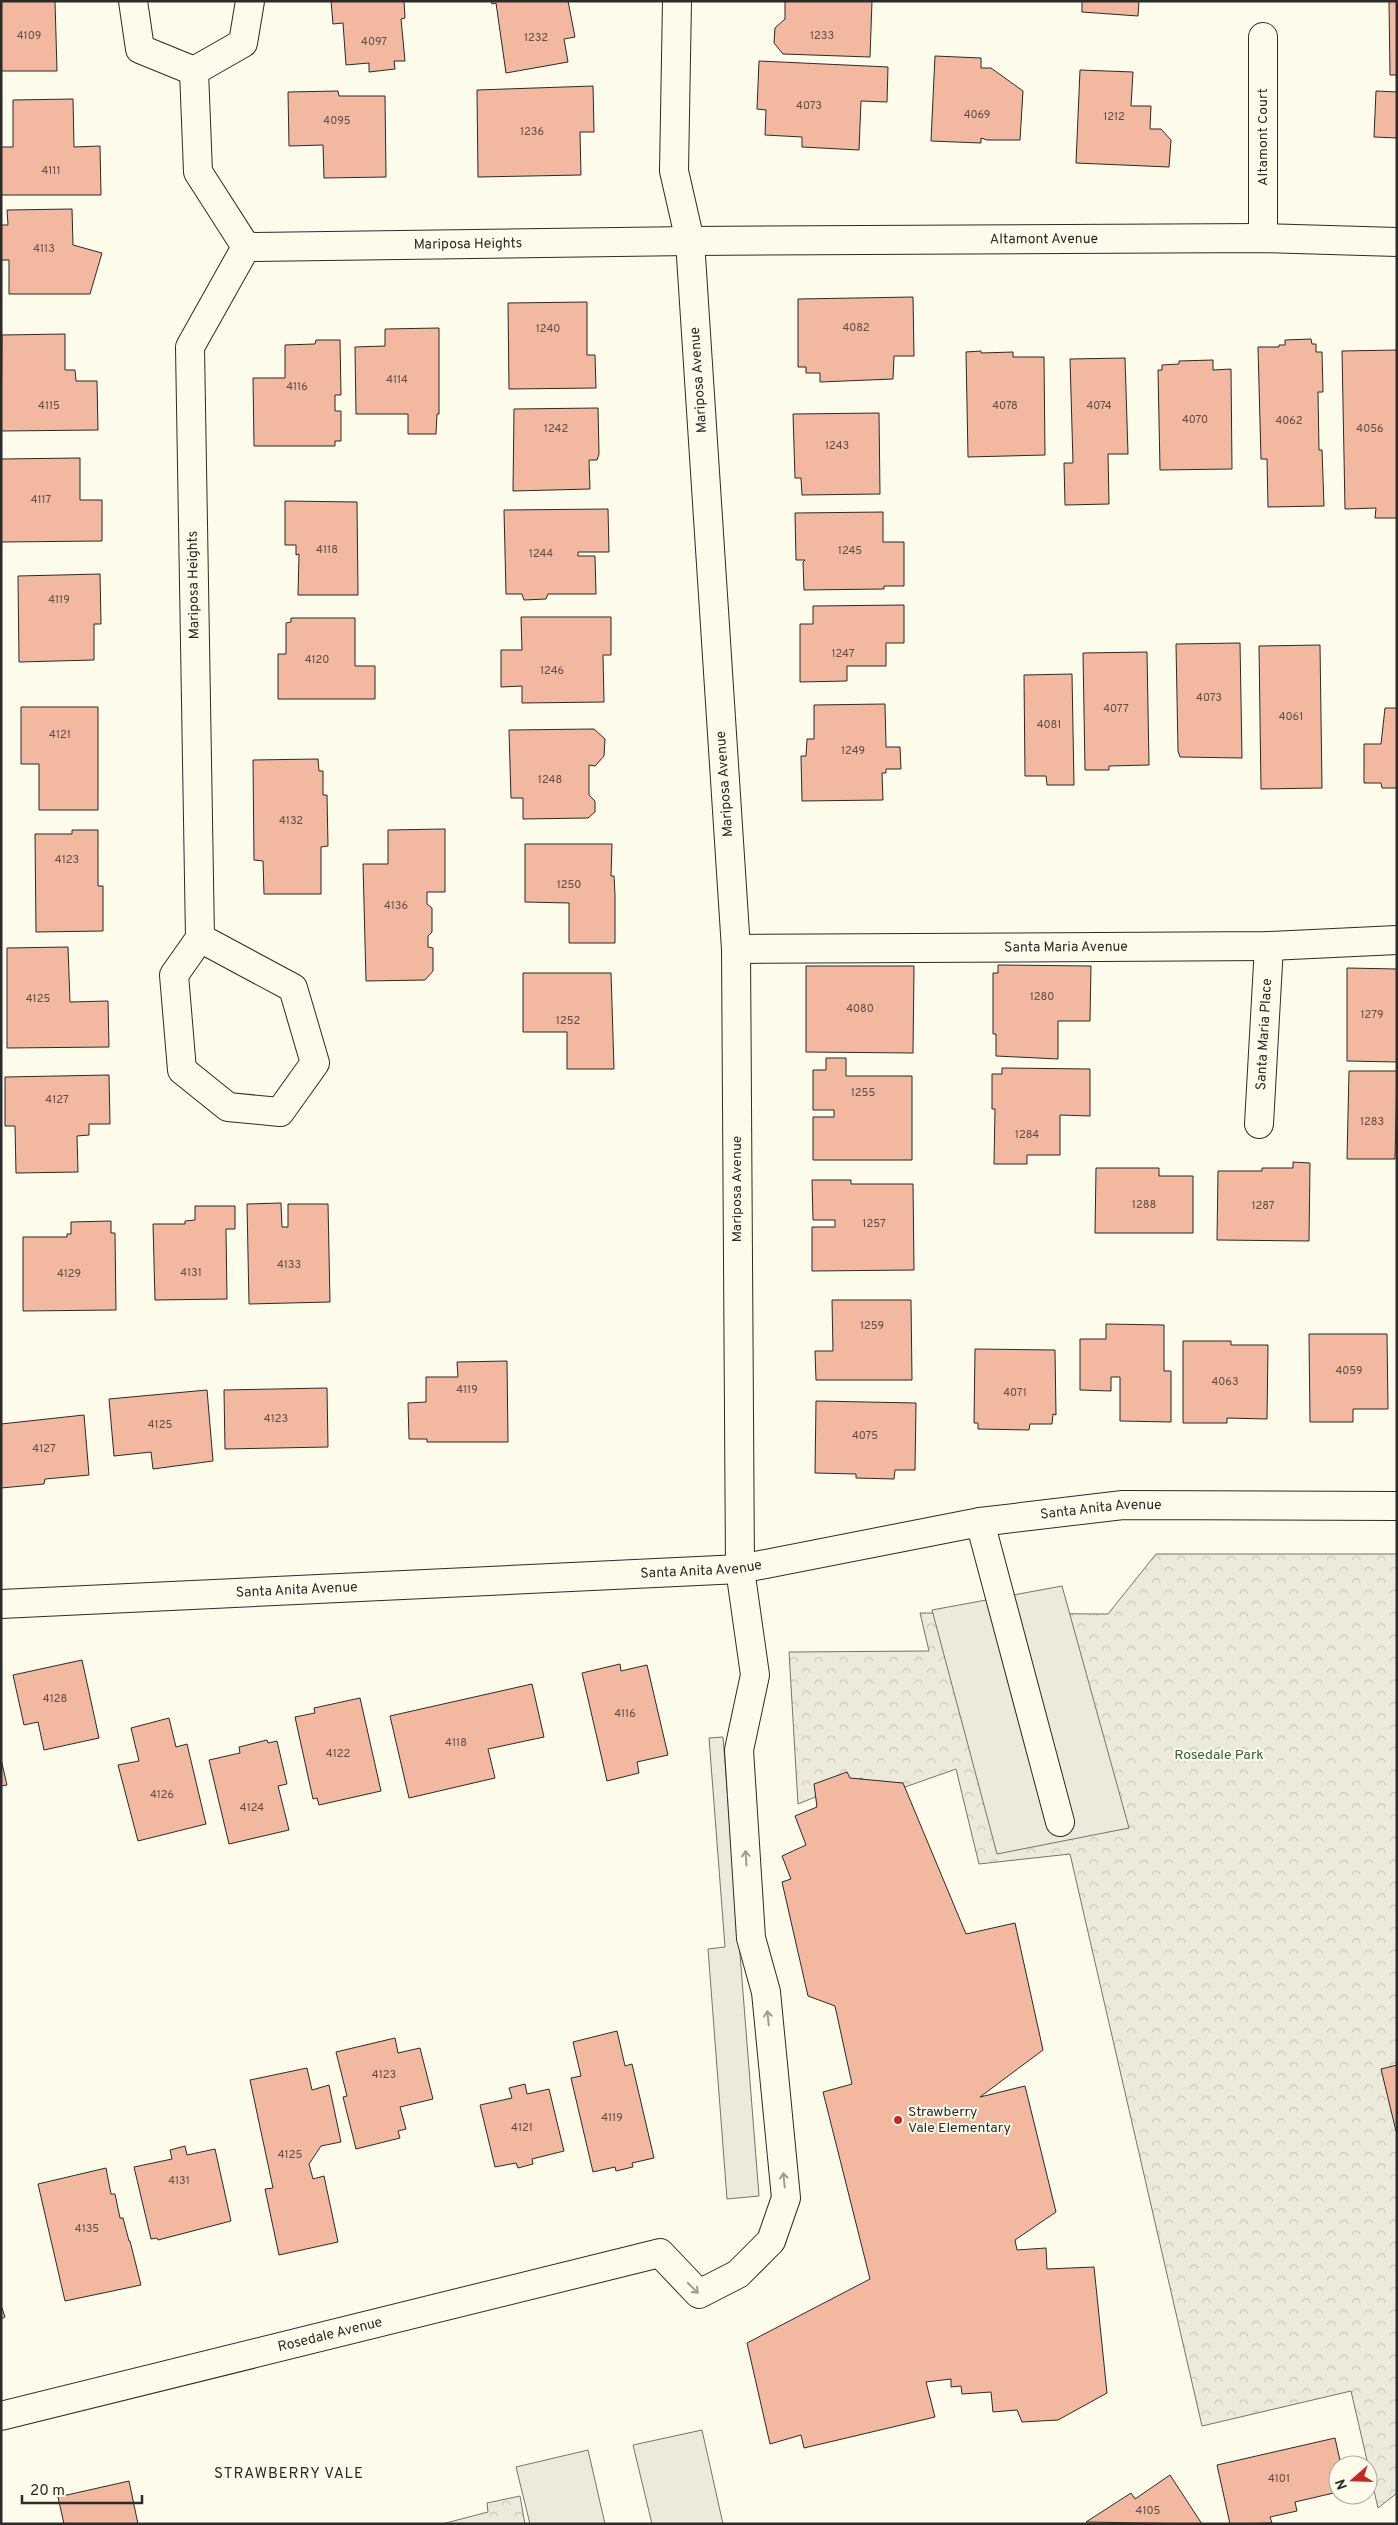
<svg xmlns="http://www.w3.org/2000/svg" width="1398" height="2525" viewBox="0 0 1398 2525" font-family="Overpass,sans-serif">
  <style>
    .grass { fill: #ecebdb; stroke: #74746e }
    .park { fill: url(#park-crowns); stroke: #74746e }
    .parking { fill: #eceadb; stroke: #74746e }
    .building { fill: #f2b8a0; stroke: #2b2b2b }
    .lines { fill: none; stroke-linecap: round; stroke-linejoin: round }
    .minor-casing { stroke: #2b2b2b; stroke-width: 30 }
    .minor { stroke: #fdfbea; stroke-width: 28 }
    .oneway { stroke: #9e9d94 }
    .poi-dot { fill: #c62828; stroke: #fdfbea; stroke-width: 2 }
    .labels { text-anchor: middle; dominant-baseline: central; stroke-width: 4; stroke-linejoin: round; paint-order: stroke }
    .number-label { font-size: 11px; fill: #5d4e48 }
    .street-label { font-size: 14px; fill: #2b2b2b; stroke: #fdfbea }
    .park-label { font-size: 14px; fill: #34623c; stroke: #fdfbea }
    .poi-label { font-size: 14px; fill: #2b2b2b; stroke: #fdfbea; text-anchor: start }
    .neighbourhood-label { font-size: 15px; letter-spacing: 1px; fill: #2b2b2b; stroke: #fdfbea }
  </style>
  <defs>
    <pattern id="park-crowns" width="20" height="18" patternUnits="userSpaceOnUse" patternTransform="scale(1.25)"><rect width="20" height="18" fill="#ecebdb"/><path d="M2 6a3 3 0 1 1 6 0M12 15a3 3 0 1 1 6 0" fill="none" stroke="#cbcabc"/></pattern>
  </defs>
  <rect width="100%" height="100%" fill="#fdfbea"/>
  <path class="grass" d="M 702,2430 L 723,2524 L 652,2524 L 633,2445 Z
    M 588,2450 L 605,2524 L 530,2524 L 516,2467 Z"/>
  <path class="park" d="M 1156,1554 L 1397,1554 L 1397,2493 L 1378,2508 L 1351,2391 L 1202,2426 L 1070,1854 L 979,1864 L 956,1769 L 871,1799 L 862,1778 L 798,1804 L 789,1652 L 929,1651 L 920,1613 L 1108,1614 Z
    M 520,2496 L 525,2524 L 442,2524 L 488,2512 L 487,2503 Z"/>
  <path class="parking" d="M 1062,1586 L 1129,1828 L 997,1854 L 932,1610 Z
    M 723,1737 L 759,2196 L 727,2199 L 708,1949 L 725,1947 L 709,1738 Z"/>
  <path class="building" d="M 1,1 L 55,1 L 57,71 L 1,71 Z
    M 331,1 L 404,1 L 405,18 L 401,19 L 405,61 L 394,61 L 395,69 L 369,72 L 369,63 L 346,65 L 343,23 L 333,24 Z
    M 491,1 L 568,1 L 575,37 L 564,39 L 568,62 L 506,73 L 496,3 L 492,4 Z
    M 785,1 L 872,1 L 870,57 L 783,54 L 774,43 L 775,28 L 785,19 Z
    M 1082,1 L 1139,1 L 1138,16 L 1082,12 Z
    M 1389,1 L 1397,1 L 1397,75 L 1390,75 Z
    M 935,56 L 981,58 L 981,68 L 991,68 L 1023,91 L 1020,140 L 987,140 L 981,138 L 981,143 L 931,141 Z
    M 759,61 L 888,67 L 887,102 L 861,101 L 859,150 L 802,147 L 802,137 L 765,135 L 766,110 L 757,109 Z
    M 1080,70 L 1133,72 L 1131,106 L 1151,106 L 1150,129 L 1161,129 L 1171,140 L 1169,167 L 1076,163 Z
    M 593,86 L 594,132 L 580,132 L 581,175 L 478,177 L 477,90 Z
    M 338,91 L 339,96 L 385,96 L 386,177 L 324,178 L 323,145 L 289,146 L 288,92 Z
    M 1376,91 L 1397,92 L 1397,138 L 1374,137 Z
    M 73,99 L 74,147 L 100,146 L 101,195 L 1,195 L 1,147 L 13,147 L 13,100 Z
    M 72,209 L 73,245 L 102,253 L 90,294 L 9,294 L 9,260 L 1,260 L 1,225 L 8,225 L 7,210 Z
    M 913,297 L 914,356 L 894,356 L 893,379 L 820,382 L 820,373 L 806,373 L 806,367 L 798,367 L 798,299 Z
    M 587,302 L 587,355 L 595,355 L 596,388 L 509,389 L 508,303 Z
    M 439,328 L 439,414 L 437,414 L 436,434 L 408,434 L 408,414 L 356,414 L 355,347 L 385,346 L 385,329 Z
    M 65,334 L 65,370 L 75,370 L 76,381 L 97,381 L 98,430 L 1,431 L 2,335 Z
    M 1311,339 L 1312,344 L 1316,344 L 1316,352 L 1322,352 L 1323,392 L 1318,392 L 1319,450 L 1322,450 L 1324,506 L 1268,507 L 1267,459 L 1261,459 L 1258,347 L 1279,347 L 1279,345 L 1285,345 L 1285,340 Z
    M 316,340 L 340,340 L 341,395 L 335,395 L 335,411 L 341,411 L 341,441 L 335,441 L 335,446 L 254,446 L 253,378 L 285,378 L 285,345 L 315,344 Z
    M 1397,350 L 1397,518 L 1375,518 L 1376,508 L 1345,509 L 1342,351 Z
    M 981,351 L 981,353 L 1013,352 L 1013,357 L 1044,357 L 1045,455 L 968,457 L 966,352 Z
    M 1125,358 L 1128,454 L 1108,454 L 1109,504 L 1065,505 L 1064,463 L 1073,463 L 1070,359 Z
    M 1213,360 L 1213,370 L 1231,369 L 1232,469 L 1160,470 L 1158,370 L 1162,370 L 1162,365 L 1179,364 L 1179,361 Z
    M 598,408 L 599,454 L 597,460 L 589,460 L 590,489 L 513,491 L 514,409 Z
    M 879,413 L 880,494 L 802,495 L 801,478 L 795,478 L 793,414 Z
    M 80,458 L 80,500 L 102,500 L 102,541 L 1,542 L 1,459 Z
    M 285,501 L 357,502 L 358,595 L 298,595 L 299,554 L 296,555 L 296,545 L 285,545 Z
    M 608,509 L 609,552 L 578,552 L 578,556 L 595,556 L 596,594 L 548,594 L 546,599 L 524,600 L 522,594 L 506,594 L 504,510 Z
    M 883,512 L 883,542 L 904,542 L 904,586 L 884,586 L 884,589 L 804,590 L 803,562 L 805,560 L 796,560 L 795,513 Z
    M 100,574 L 101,624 L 94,624 L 94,660 L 19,662 L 18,576 Z
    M 904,605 L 904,643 L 886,643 L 886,666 L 847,666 L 847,681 L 800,682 L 800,624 L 813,624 L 813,606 Z
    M 521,617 L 611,617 L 611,655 L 603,655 L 604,702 L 522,703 L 522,686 L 501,687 L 501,650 L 522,650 Z
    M 291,618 L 355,618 L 355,666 L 375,666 L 375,699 L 278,699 L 278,654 L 286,654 L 286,623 L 291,622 Z
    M 1240,643 L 1242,758 L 1180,757 L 1178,751 L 1176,644 Z
    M 1320,645 L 1322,788 L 1261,789 L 1259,646 Z
    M 1147,652 L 1149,765 L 1109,766 L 1109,770 L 1085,770 L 1083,653 Z
    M 1072,674 L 1074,785 L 1047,785 L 1046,776 L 1025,776 L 1024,675 Z
    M 885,704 L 886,747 L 900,747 L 901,769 L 886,769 L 886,773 L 882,773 L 883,800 L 802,801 L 801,756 L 806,756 L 807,739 L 814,739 L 814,705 Z
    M 21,707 L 98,707 L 98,810 L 39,810 L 39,764 L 21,764 Z
    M 1385,708 L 1397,708 L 1397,788 L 1382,788 L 1381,783 L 1364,783 L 1364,744 L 1381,744 Z
    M 594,729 L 605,739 L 604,756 L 595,766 L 589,765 L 589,795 L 595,801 L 595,812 L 588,818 L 523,819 L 523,798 L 511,798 L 509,730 Z
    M 318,759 L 319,771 L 323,771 L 323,795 L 327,795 L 328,846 L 321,847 L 321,894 L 264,894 L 263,861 L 254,860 L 253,760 Z
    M 445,829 L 445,892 L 427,892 L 427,904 L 432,908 L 432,932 L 428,936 L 428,947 L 433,948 L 433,971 L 425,980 L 366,981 L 363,864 L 388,864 L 388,830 Z
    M 72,830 L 98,830 L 98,886 L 103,886 L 103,931 L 36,932 L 35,834 L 72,834 Z
    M 525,844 L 612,844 L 611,876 L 614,876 L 615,895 L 615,943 L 569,943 L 569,903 L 525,902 Z
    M 68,947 L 70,1002 L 108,1001 L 109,1047 L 7,1048 L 7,948 Z
    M 998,965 L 1091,966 L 1090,1021 L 1058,1021 L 1058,1059 L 996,1056 L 996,1034 L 993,1034 L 993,973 L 998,973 Z
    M 806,966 L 914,966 L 913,1053 L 806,1052 Z
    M 1347,968 L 1397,969 L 1397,1062 L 1347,1061 Z
    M 523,973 L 611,973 L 614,1069 L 567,1069 L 567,1032 L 523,1032 Z
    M 826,1058 L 846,1058 L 846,1076 L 912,1076 L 912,1160 L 813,1160 L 813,1117 L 834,1117 L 834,1110 L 813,1110 L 813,1070 L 826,1070 Z
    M 1002,1068 L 1090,1069 L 1090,1116 L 1060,1115 L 1060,1155 L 1027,1155 L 1027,1164 L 994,1164 L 995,1109 L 992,1109 L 992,1074 L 1002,1074 Z
    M 1349,1071 L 1397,1071 L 1395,1159 L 1347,1159 Z
    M 109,1075 L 110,1124 L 89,1124 L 89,1135 L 77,1136 L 78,1172 L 16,1173 L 15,1126 L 5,1126 L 5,1077 Z
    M 1293,1162 L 1310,1163 L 1309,1241 L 1217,1240 L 1218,1171 L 1262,1171 L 1262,1168 L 1293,1168 Z
    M 1096,1168 L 1159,1168 L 1159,1176 L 1193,1176 L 1193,1233 L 1095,1233 Z
    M 812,1180 L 851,1180 L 851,1184 L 913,1184 L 914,1270 L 812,1271 L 812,1227 L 835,1227 L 835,1220 L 813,1220 Z
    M 281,1203 L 282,1227 L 288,1227 L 288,1204 L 328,1204 L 330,1302 L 249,1304 L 247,1204 Z
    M 195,1206 L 235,1206 L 235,1229 L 226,1229 L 227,1299 L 155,1300 L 153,1224 L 185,1224 L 185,1221 L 195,1220 Z
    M 111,1221 L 111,1233 L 115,1233 L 116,1310 L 23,1311 L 23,1237 L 67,1237 L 67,1234 L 71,1234 L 71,1222 Z
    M 832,1300 L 911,1300 L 912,1380 L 816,1380 L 815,1351 L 833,1351 Z
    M 1106,1324 L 1164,1325 L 1164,1371 L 1171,1371 L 1171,1422 L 1120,1421 L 1120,1377 L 1111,1377 L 1111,1391 L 1080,1390 L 1080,1339 L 1106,1339 Z
    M 1309,1334 L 1387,1334 L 1388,1409 L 1353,1409 L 1353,1422 L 1310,1422 Z
    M 1183,1341 L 1231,1341 L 1231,1345 L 1268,1345 L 1267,1419 L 1227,1418 L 1227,1423 L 1183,1423 Z
    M 975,1349 L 1055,1350 L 1056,1415 L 1053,1414 L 1052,1424 L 1030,1424 L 1029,1430 L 978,1429 L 978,1423 L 974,1423 Z
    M 507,1361 L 508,1442 L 427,1442 L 427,1439 L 409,1439 L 408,1403 L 426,1402 L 426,1377 L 458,1377 L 457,1362 Z
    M 327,1388 L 328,1447 L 225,1449 L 224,1390 Z
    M 207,1390 L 213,1461 L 153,1469 L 151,1452 L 114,1456 L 109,1399 Z
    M 816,1401 L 916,1403 L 915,1470 L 895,1470 L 894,1479 L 856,1478 L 856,1474 L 815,1473 Z
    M 84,1415 L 89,1475 L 45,1479 L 44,1484 L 1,1488 L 1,1424 Z
    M 82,1660 L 99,1738 L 44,1750 L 38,1722 L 24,1725 L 13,1675 Z
    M 620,1664 L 621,1671 L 647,1665 L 668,1755 L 637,1762 L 639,1773 L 607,1781 L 582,1673 Z
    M 532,1684 L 544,1737 L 488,1749 L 495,1778 L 409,1798 L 390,1716 Z
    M 360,1698 L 381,1791 L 319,1805 L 317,1798 L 313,1799 L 295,1717 L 315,1713 L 314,1708 Z
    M 169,1718 L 176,1747 L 187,1744 L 206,1824 L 138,1841 L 118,1765 L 139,1761 L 131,1728 Z
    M 267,1740 L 268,1743 L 277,1741 L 287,1784 L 278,1786 L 289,1830 L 229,1844 L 209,1760 L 240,1753 L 239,1747 Z
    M 1,1759 L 7,1785 L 1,1786 Z
    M 847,1772 L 850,1778 L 903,1783 L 966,1934 L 1015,1923 L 1043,2050 L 980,2097 L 1025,2086 L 1056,2212 L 1015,2240 L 1017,2250 L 1046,2248 L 1047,2269 L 1094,2267 L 1107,2393 L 1058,2420 L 1022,2422 L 1017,2410 L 993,2412 L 991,2392 L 962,2394 L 961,2386 L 951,2387 L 951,2379 L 926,2382 L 935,2417 L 804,2448 L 801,2435 L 770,2444 L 747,2343 L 870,2279 L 823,2092 L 852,2084 L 835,2006 L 808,1996 L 782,1882 L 791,1879 L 782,1856 L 806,1845 L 795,1816 L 817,1807 L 814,1784 Z
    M 617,2031 L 625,2066 L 632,2064 L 654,2158 L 632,2163 L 633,2167 L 616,2171 L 615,2167 L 593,2172 L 571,2078 L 581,2076 L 573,2042 Z
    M 395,2038 L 398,2053 L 420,2048 L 433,2099 L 400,2107 L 406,2129 L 398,2131 L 400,2138 L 356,2149 L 343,2097 L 347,2096 L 336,2052 Z
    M 1397,2065 L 1397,2131 L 1396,2131 L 1381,2069 Z
    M 307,2068 L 312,2090 L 329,2085 L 341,2142 L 321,2146 L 309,2164 L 313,2179 L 324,2176 L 338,2242 L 279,2255 L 265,2189 L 273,2188 L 250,2080 Z
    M 525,2084 L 527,2094 L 549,2089 L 564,2151 L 532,2159 L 533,2164 L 518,2168 L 516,2163 L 495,2167 L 480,2105 L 512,2098 L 509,2088 Z
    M 185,2146 L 187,2155 L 215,2149 L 231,2221 L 158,2240 L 157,2238 L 151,2239 L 134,2167 L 172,2159 L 170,2150 Z
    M 106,2168 L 111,2194 L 115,2194 L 120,2218 L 123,2218 L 129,2241 L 130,2241 L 141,2285 L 65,2301 L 38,2184 Z
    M 1,2305 L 5,2317 L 1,2319 Z
    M 1335,2438 L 1341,2465 L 1338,2465 L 1338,2492 L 1295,2502 L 1297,2511 L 1270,2517 L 1272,2523 L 1230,2524 L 1217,2465 Z
    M 1170,2475 L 1202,2524 L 1086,2522 L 1131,2493 L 1135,2499 Z
    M 129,2481 L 138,2524 L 64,2524 L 58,2497 Z"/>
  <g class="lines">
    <defs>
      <g id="minor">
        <path d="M 133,1 L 140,49 L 194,71"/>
        <path d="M 1263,37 L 1263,238"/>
        <path d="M 194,71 L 198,172 L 246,247"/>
        <path d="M 194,71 L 243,43 L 250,1"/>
        <path id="s1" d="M 246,247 L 690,241 L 1263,238 L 1397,242"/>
        <path d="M 200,938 L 293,988 L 315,1063 L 280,1112 L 228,1107 L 182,1070 L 174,975 L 200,938 L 190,347 L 246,247"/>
        <path id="s2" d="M 736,949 L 1269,946 L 1397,940"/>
        <path id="s3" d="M 1259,1124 L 1269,946"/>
        <path d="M 980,1522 L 1060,1822"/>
        <path id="s4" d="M 1,1604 L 740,1569 L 980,1522 L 1123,1505 L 1397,1506"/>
        <path id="s5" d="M 1,2416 L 660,2253 L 699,2294 L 738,2274 L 771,2241 L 786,2198 L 766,1992 L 751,1938 L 739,1750 L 755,1675 L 740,1569 L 736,949 L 690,241 L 674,171 L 677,1"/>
      </g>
    </defs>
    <use href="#minor" class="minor-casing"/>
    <use href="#minor" class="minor"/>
  </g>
  <defs><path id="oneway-shaft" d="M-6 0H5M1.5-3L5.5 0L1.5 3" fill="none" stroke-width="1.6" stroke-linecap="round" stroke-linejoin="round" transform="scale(1.25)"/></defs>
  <g class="oneway">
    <use href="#oneway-shaft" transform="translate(746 1858) rotate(-94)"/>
    <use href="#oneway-shaft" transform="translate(768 2018) rotate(-96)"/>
    <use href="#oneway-shaft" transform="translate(784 2180) rotate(-96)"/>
    <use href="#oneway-shaft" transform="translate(693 2288) rotate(45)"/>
  </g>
  <circle class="poi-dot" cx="898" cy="2120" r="5"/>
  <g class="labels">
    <g class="number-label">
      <text x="29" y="36">4109</text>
      <text x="822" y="36">1233</text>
      <text x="536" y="38">1232</text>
      <text x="374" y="42">4097</text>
      <text x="809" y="106">4073</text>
      <text x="977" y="115">4069</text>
      <text x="1114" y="117">1212</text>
      <text x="337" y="121">4095</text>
      <text x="532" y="132">1236</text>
      <text x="51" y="171">4111</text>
      <text x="44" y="249">4113</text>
      <text x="856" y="328">4082</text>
      <text x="548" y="329">1240</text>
      <text x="397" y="380">4114</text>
      <text x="297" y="387">4116</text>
      <text x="49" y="406">4115</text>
      <text x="1005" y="406">4078</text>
      <text x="1099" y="406">4074</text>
      <text x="1195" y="420">4070</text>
      <text x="1289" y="421">4062</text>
      <text x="556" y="429">1242</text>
      <text x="1370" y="429">4056</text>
      <text x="837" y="446">1243</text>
      <text x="41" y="500">4117</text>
      <text x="327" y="550">4118</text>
      <text x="850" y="551">1245</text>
      <text x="541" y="554">1244</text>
      <text x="59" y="600">4119</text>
      <text x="843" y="654">1247</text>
      <text x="317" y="660">4120</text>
      <text x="552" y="671">1246</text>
      <text x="1209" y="698">4073</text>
      <text x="1116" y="709">4077</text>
      <text x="1291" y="717">4061</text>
      <text x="1049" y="725">4081</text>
      <text x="60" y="735">4121</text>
      <text x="853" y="751">1249</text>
      <text x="550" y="780">1248</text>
      <text x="291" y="821">4132</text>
      <text x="67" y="860">4123</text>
      <text x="569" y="885">1250</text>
      <text x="396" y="906">4136</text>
      <text x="1042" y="997">1280</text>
      <text x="38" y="999">4125</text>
      <text x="860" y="1009">4080</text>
      <text x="1372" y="1015">1279</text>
      <text x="568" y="1021">1252</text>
      <text x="863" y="1093">1255</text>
      <text x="57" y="1100">4127</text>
      <text x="1372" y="1122">1283</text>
      <text x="1027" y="1135">1284</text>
      <text x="1144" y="1205">1288</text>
      <text x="1263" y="1206">1287</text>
      <text x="874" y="1224">1257</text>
      <text x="289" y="1265">4133</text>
      <text x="191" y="1273">4131</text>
      <text x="69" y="1274">4129</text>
      <text x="872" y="1326">1259</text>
      <text x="1349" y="1371">4059</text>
      <text x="1225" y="1382">4063</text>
      <text x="467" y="1390">4119</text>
      <text x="1015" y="1393">4071</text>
      <text x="276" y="1419">4123</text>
      <text x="160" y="1425">4125</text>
      <text x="865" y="1436">4075</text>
      <text x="44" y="1449">4127</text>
      <text x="55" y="1699">4128</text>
      <text x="625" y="1714">4116</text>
      <text x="456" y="1743">4118</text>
      <text x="338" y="1754">4122</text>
      <text x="162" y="1795">4126</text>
      <text x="252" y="1808">4124</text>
      <text x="384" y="2075">4123</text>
      <text x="612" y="2118">4119</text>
      <text x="522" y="2128">4121</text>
      <text x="290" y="2155">4125</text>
      <text x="179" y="2181">4131</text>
      <text x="87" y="2229">4135</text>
      <text x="1279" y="2479">4101</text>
      <text x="1148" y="2511">4105</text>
    </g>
    <g class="street-label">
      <text transform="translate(1263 137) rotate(-90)">Altamont Court</text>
      <text stroke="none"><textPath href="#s1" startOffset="798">Altamont Avenue</textPath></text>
      <text stroke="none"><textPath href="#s1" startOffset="222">Mariposa Heights</textPath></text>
      <text transform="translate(699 380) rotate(-94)">Mariposa Avenue</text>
      <text transform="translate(194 585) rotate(-91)">Mariposa Heights</text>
      <text transform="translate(725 784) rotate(-94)">Mariposa Avenue</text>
      <text stroke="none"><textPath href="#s2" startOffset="330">Santa Maria Avenue</textPath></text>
      <text stroke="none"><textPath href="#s3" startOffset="90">Santa Maria Place</textPath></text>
      <text transform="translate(737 1189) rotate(-90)">Mariposa Avenue</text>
      <text stroke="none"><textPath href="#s4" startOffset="1106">Santa Anita Avenue</textPath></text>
      <text stroke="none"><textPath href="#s4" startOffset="701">Santa Anita Avenue</textPath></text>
      <text stroke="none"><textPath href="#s4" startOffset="296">Santa Anita Avenue</textPath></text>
      <text stroke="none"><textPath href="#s5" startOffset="339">Rosedale Avenue</textPath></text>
    </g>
    <g class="park-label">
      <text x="1219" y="1755">Rosedale Park</text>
    </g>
    <g class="poi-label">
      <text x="908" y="2112">Strawberry<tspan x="908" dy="16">Vale Elementary</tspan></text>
    </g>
    <g class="neighbourhood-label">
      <text x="289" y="2474">STRAWBERRY VALE</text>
    </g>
  </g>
  <rect width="1398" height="2525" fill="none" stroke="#2b2b2b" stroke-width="5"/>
  <g transform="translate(1353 2480) rotate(250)"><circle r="24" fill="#fdfbea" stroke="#a9a89e"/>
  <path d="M0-4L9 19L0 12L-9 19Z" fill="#c62828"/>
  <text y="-8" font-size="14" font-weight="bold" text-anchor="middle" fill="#2b2b2b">N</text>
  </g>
  <path d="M22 2495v8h120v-8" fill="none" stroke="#2b2b2b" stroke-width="2.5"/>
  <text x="30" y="2495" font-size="15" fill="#2b2b2b" stroke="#fdfbea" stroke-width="4" paint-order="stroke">20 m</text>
</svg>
